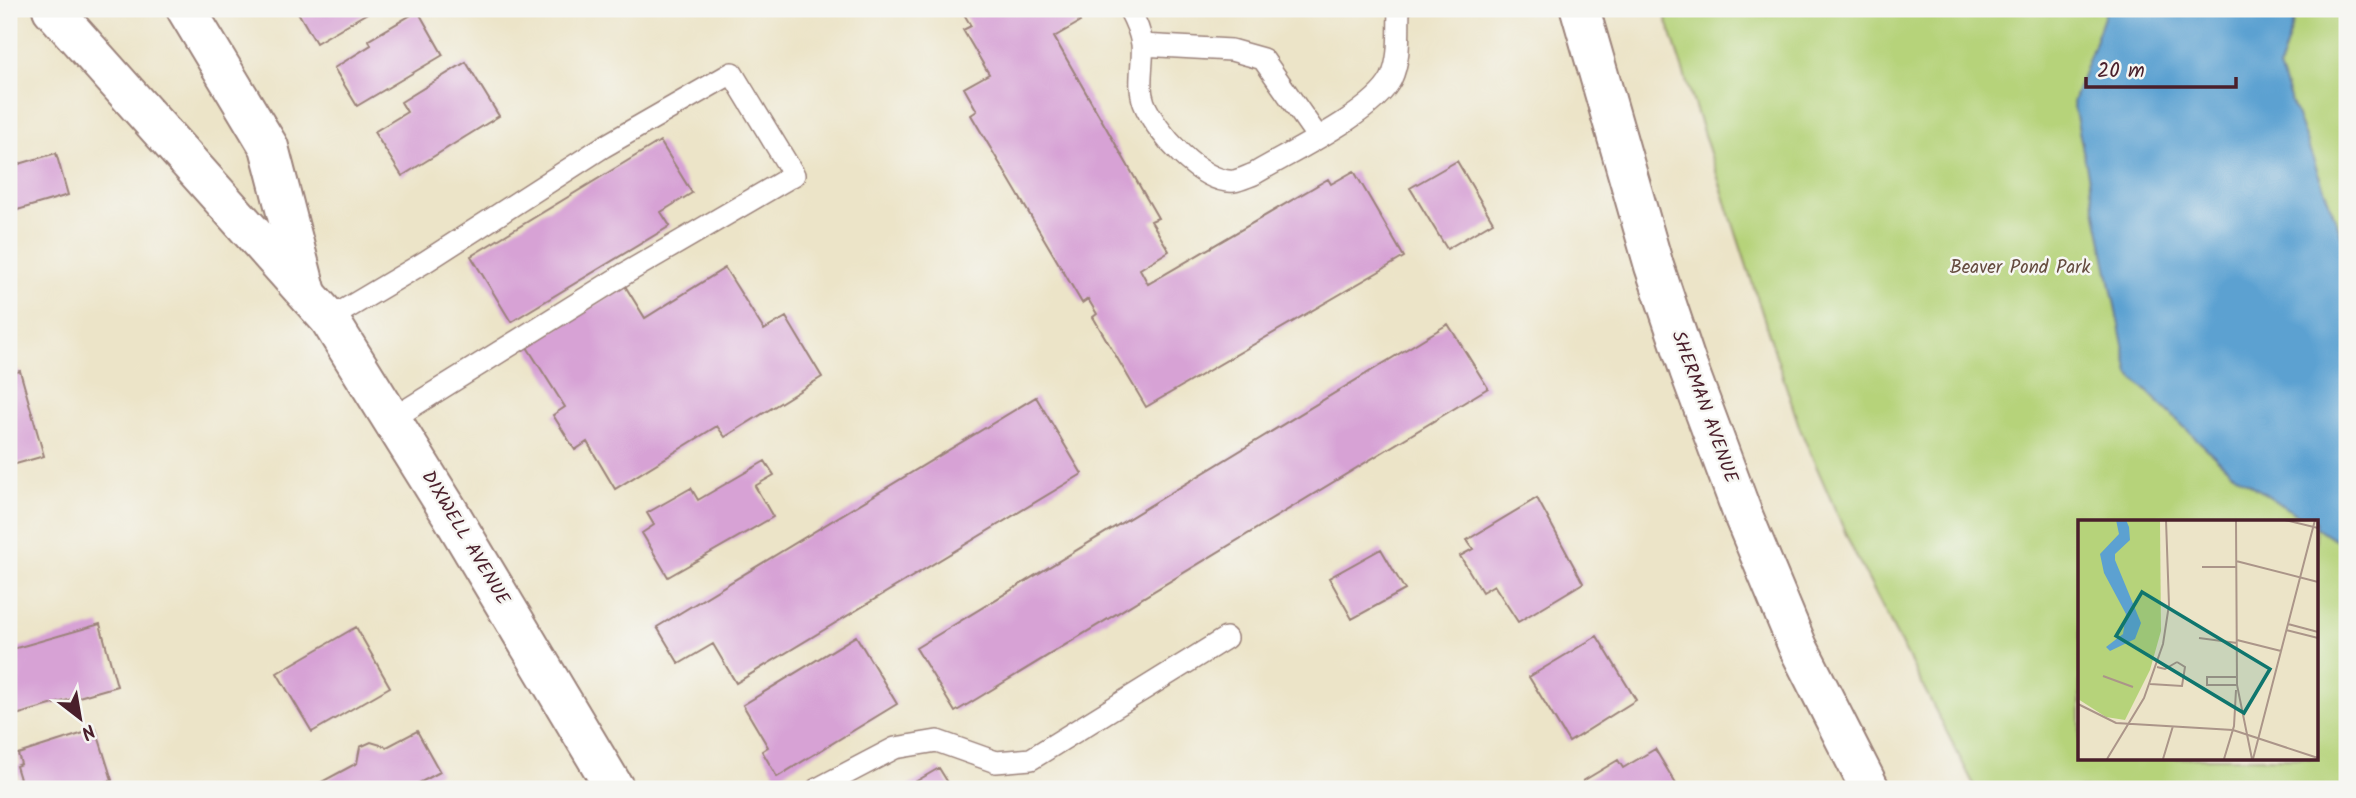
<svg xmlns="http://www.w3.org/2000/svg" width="2356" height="798" viewBox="0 0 2356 798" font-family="Kalam,sans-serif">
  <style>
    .green { fill: #b6d37a; stroke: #807952; stroke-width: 2; fill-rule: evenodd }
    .water { fill: #5ca1d1; stroke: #53607e; stroke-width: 2 }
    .building { fill: #d7a2d5 }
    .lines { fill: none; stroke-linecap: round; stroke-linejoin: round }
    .service-casing { stroke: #9b827a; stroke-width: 24 }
    .secondary-casing { stroke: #9b827a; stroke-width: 42 }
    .primary-casing { stroke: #9b827a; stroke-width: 42 }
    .service { stroke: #fff; stroke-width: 21 }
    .secondary { stroke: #fff; stroke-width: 38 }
    .primary { stroke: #fff; stroke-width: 38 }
    .labels { text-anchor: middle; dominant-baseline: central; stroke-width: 5; stroke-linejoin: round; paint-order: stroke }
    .park-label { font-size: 19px; fill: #654c3f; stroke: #f6f6f2 }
    .street-label { font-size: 19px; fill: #4a1f2b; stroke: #f6f6f2 }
    .inset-road { fill: none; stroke: #ab9589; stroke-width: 2 }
    .view { fill: #0f766e; fill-opacity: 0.15; stroke: #0f766e; stroke-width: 3.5 }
    .inset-edge { fill: none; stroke: #4a1f2b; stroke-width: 3.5 }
  </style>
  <rect width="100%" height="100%" fill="#f6f6f2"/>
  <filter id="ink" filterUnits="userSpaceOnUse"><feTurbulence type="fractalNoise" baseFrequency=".0143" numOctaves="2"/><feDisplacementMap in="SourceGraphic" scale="14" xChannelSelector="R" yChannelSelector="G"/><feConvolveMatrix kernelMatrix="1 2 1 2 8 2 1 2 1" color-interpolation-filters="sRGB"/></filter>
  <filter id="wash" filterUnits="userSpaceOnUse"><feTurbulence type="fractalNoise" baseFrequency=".00686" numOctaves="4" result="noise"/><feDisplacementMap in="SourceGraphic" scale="28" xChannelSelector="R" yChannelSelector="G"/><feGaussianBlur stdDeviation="1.57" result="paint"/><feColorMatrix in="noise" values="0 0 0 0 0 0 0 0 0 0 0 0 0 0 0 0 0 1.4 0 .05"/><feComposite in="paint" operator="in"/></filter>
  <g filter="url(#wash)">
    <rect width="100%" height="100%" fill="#ece4c8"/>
    <path class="green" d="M 1663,9 L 2347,9 L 2347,789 L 1976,789 L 1852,548 L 1800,429 ZM 2080,522 L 2316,522 L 2316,758 L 2080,758 Z"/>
    <path class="water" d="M 2107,9 L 2298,9 L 2279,68 L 2347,250 L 2347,548 L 2316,527 L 2316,522 L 2307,521 L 2230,471 L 2129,374 L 2073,102 Z"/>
    <g id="blocks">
      <path class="building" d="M 296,9 L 374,9 L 316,43 Z
        M 961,9 L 1072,9 L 1080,22 L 1054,37 L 1158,218 L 1151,221 L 1169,251 L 1140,269 L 1148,284 L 1328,179 L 1331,184 L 1354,171 L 1404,257 L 1146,407 L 1093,317 L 1097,314 L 1088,299 L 1082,303 L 971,115 L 977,111 L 964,88 L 989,74 L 963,30 L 971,26 Z
        M 418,11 L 443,55 L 357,106 L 334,68 L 371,45 L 369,40 Z
        M 466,62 L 499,116 L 402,176 L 374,132 L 407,112 L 401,102 Z
        M 660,141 L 692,193 L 661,212 L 670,226 L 511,322 L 471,256 Z
        M 56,153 L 68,195 L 14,211 L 9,191 L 9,167 Z
        M 1457,161 L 1493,222 L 1447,249 L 1410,188 Z
        M 725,268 L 764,330 L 786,317 L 822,377 L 725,437 L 717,426 L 615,489 L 587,442 L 575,450 L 553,415 L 565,407 L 527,347 L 625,286 L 645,318 Z
        M 1448,324 L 1488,388 L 955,712 L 916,648 Z
        M 20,371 L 44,456 L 9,466 L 9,374 Z
        M 1036,397 L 1082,474 L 736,683 L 713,644 L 679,664 L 657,627 Z
        M 765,461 L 774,475 L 755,486 L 773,517 L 668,577 L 642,533 L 654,525 L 647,513 L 691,488 L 698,500 Z
        M 1537,498 L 1583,583 L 1518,622 L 1494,585 L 1482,592 L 1460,556 L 1473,549 L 1467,540 Z
        M 1381,549 L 1405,590 L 1352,619 L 1329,578 Z
        M 100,624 L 117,686 L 9,717 L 9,650 Z
        M 356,627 L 390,687 L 312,732 L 277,673 Z
        M 856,636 L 897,704 L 777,777 L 762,751 L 768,747 L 743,705 Z
        M 1597,636 L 1636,700 L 1569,742 L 1529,677 Z
        M 96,729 L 112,780 L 82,789 L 23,789 L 16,766 L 21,764 L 18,754 Z
        M 417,731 L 440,772 L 408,789 L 316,789 L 314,786 L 357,763 L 360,747 L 371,742 L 387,747 Z
        M 1655,749 L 1679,789 L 1588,789 L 1583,781 L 1618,760 L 1623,768 Z
        M 939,768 L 952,789 L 903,789 Z"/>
    </g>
  </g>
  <g filter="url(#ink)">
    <use href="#blocks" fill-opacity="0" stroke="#9b827a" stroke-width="2"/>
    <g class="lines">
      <defs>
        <path id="service" d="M 1129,9 C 1135,20 1140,31 1142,44 C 1144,63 1137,84 1144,103 C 1155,131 1201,184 1234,181 C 1240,180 1248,176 1254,174 C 1289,153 1374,113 1391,79 C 1401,58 1398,31 1399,9
          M 1142,45 L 1231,50 L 1263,59 L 1317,136
          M 329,319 L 425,262 L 603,147 L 732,73 L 794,175 L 626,273 L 392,419
          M 817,789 L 895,748 L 937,741 L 996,762 L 1031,759 L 1226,638"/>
        <path id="secondary" d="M 186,9 L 269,147 L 307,293
          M 1580,9 L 1654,266 L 1689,370 L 1743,515 L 1798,647 L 1870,789"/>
        <path id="primary" d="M 52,9 L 329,319 L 450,513 L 615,789"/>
      </defs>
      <use href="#service" class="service-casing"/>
      <use href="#secondary" class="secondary-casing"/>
      <use href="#primary" class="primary-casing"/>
      <use href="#service" class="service"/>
      <use href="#secondary" class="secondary"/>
      <use href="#primary" class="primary"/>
    </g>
  </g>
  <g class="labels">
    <g class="park-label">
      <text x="2020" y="268">Beaver Pond Park</text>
    </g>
    <g class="street-label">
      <text transform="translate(1704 407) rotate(70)">SHERMAN AVENUE</text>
      <text transform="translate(465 538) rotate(59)">DIXWELL AVENUE</text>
    </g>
  </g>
  <g transform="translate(2078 520)">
    <rect width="240" height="240" fill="#ece4c8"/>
    <path d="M 0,0 L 82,0 L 83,111 L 72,150 L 47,200 L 28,197 L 0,179 Z" fill="#b6d37a"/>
    <path d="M 38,0 L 48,0 L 51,7 L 52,20 L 37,34 L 37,40 L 63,103 L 57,119 L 32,131 L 28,127 L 45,114 L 48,94 L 26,53 L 22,34 L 41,14 Z" fill="#5ca1d1"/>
    <path class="inset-road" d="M 158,0 L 159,165 L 174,239M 207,0 L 240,8M 158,41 L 240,62M 124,47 L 158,47M 210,104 L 240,112M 208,110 L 240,118M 121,118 L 159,123M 159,120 L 203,131M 79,147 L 87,149 L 99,142M 25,156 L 55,167M 159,157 L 129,157 L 129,165 L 159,165M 72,164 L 104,166 L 107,147 L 99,142M 0,184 L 38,203 L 155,210 L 240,238M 29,239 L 66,178 L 85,124 L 91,85 L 88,0M 85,239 L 95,206M 146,239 L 156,206 L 158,170M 175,239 L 237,0"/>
    <path class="view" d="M 64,72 L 192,149 L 166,193 L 38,116 Z"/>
    <rect width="240" height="240" class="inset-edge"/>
  </g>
  <rect width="2356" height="798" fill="none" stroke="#f6f6f2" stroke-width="35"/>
  <g transform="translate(80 718) rotate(149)" stroke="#f6f6f2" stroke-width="5" paint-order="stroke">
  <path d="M0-5L12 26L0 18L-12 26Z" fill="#4a1f2b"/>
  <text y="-10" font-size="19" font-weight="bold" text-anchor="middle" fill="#4a1f2b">N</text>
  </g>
  <path d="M2086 77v10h150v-10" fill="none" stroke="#4a1f2b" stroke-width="3.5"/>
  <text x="2097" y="77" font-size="21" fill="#4a1f2b" stroke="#f6f6f2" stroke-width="5" paint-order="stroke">20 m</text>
</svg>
